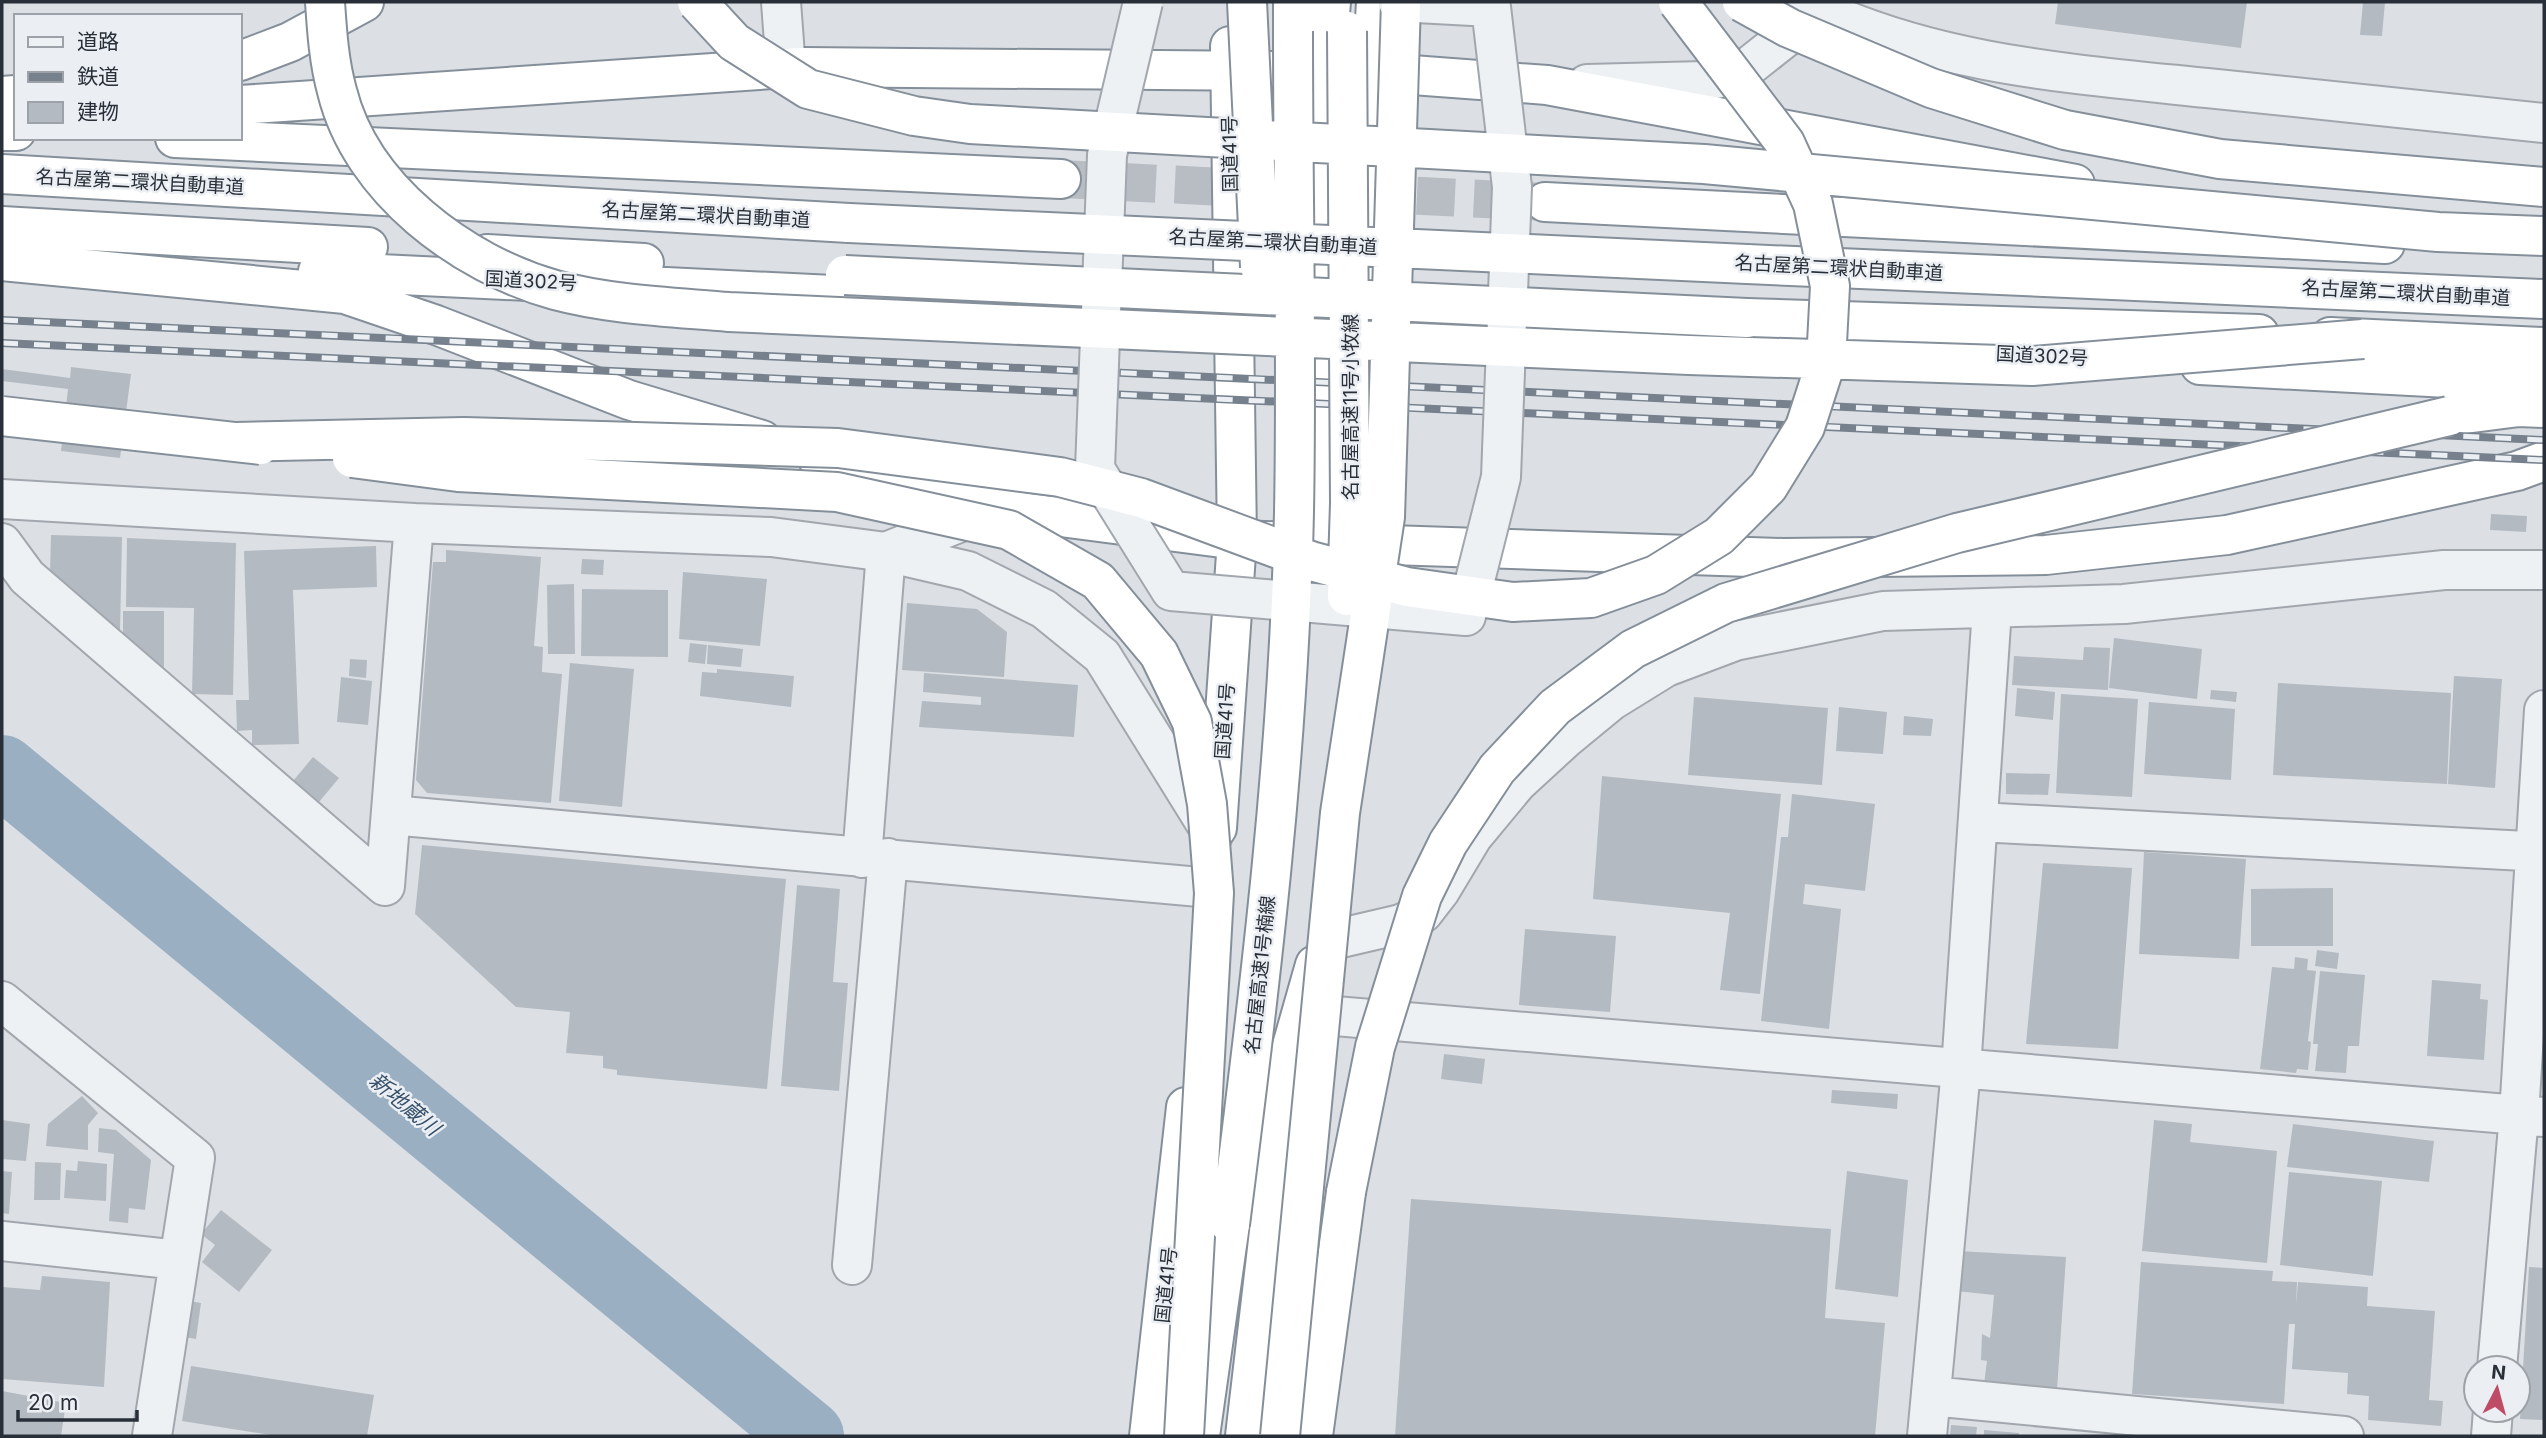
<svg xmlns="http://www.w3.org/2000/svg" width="2546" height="1438" viewBox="0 0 2546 1438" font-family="Inter,'Noto Sans JP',sans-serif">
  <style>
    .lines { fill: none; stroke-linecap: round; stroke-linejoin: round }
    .river { stroke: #9ab0c2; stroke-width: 72 }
    .building { fill: #b4bac1 }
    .highway-tunnel { stroke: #b8bdc3; stroke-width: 38; stroke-dasharray: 38 19; stroke-linecap: butt }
    .street-casing { stroke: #a2a7ae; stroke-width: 42 }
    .highway-casing { stroke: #858f9a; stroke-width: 42 }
    .street { stroke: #eef1f4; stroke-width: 38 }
    .highway { stroke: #fff; stroke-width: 38 }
    .rail-casing { stroke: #77818d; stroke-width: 8 }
    .rail { stroke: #ebeff3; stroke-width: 5; stroke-dasharray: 16; stroke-linecap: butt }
    .street-bridge-casing { stroke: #a2a7ae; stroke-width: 42; stroke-linecap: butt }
    .highway-bridge-casing { stroke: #858f9a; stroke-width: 42; stroke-linecap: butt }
    .street-bridge { stroke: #eef1f4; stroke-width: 38 }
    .highway-bridge { stroke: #fff; stroke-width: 38 }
    .labels { text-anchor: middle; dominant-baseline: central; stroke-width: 5; stroke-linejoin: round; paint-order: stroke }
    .street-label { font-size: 19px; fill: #282f39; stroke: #ebeff3 }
    .water-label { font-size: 21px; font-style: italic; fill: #365069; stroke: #ebeff3 }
  </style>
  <rect width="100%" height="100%" fill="#dce0e5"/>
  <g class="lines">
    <path class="river" d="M 2,771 L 808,1436"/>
  </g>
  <path class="building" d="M 2058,2 L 2247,2 L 2241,48 L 2055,24 Z
    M 2363,2 L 2385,2 L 2382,36 L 2360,35 Z
    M 71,367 L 131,374 L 120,458 L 61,451 L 68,389 L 2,381 L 2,369 L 70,378 Z
    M 2491,514 L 2527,516 L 2526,532 L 2490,530 Z
    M 51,535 L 122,537 L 120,632 L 50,574 Z
    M 127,538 L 236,543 L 233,695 L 192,694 L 194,608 L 126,607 Z
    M 376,546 L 377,587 L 293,590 L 299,744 L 252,745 L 252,730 L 237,731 L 236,700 L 249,700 L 244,551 Z
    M 446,550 L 541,557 L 534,646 L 543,647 L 542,672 L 562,674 L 551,803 L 427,793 L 416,780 L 433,562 L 446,562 Z
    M 582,559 L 604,560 L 603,575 L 581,574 Z
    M 683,572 L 767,579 L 760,646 L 679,639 Z
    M 574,584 L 575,654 L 548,654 L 547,585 Z
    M 582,589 L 668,590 L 668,657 L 581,656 Z
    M 907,603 L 977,609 L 1007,632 L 1004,677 L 902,670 Z
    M 123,611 L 164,611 L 164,668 L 123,636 Z
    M 2114,638 L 2202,649 L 2197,699 L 2109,688 Z
    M 690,643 L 707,645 L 705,664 L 688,662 Z
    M 708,645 L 743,649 L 741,667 L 707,664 Z
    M 2084,647 L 2110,648 L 2108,690 L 2012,685 L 2014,656 L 2083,660 Z
    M 350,659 L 367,660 L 366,678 L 349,676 Z
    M 570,663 L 634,669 L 622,807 L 559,801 Z
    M 717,669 L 794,676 L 791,707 L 700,696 L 702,672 L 717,673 Z
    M 924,673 L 1078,685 L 1074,737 L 919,727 L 922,701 L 981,705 L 981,697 L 923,692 Z
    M 2454,676 L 2502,679 L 2495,788 L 2448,784 Z
    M 341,677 L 372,681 L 368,725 L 337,722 Z
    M 2278,683 L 2451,693 L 2447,784 L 2273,775 Z
    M 2017,688 L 2055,692 L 2053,720 L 2015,716 Z
    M 2211,690 L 2237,692 L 2236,702 L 2210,699 Z
    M 2061,694 L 2138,699 L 2132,797 L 2056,793 Z
    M 1694,697 L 1828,708 L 1822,785 L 1688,775 Z
    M 2149,702 L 2235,709 L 2231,780 L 2144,774 Z
    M 1839,707 L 1887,712 L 1883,754 L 1836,751 Z
    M 1904,716 L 1933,719 L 1931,736 L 1903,735 Z
    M 313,757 L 339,778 L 319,802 L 293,781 Z
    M 2006,773 L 2050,774 L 2048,795 L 2006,794 Z
    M 1602,776 L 1781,794 L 1760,994 L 1720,990 L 1730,913 L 1593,899 Z
    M 1792,794 L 1875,804 L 1865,891 L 1805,884 L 1803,904 L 1841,909 L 1829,1029 L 1761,1021 L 1781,837 L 1788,837 Z
    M 422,845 L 786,879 L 767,1089 L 617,1075 L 617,1070 L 603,1068 L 603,1056 L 566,1053 L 570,1012 L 516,1007 L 415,914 Z
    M 2144,852 L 2246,859 L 2239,959 L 2139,954 Z
    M 2043,863 L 2132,868 L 2118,1049 L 2026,1044 Z
    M 797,885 L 840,889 L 833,982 L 848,983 L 839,1091 L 781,1086 Z
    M 2333,888 L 2333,946 L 2251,946 L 2251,889 Z
    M 1525,929 L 1616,936 L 1610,1012 L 1519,1005 Z
    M 2317,950 L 2339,953 L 2337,969 L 2315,966 Z
    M 2295,957 L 2308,959 L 2307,970 L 2316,971 L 2308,1041 L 2311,1042 L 2308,1070 L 2297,1069 L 2296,1073 L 2260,1069 L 2272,967 L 2294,969 Z
    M 2320,971 L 2365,975 L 2359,1046 L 2348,1046 L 2346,1073 L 2315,1071 L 2318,1044 L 2313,1044 Z
    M 2432,980 L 2481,984 L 2480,999 L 2488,1000 L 2484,1060 L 2427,1056 Z
    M 1444,1054 L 1485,1059 L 1482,1084 L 1441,1079 Z
    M 1832,1090 L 1898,1094 L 1897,1109 L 1831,1103 Z
    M 82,1096 L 98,1113 L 88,1125 L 88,1150 L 46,1146 L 48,1124 Z
    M 2,1120 L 30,1124 L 26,1161 L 2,1159 Z
    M 2154,1120 L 2192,1124 L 2190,1142 L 2277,1151 L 2267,1263 L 2142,1251 Z
    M 2293,1124 L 2434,1141 L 2429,1182 L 2287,1167 Z
    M 99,1128 L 116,1130 L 151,1160 L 145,1210 L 129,1208 L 128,1223 L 109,1221 L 114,1154 L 98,1152 Z
    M 78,1161 L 107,1164 L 106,1201 L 64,1198 L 66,1170 L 77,1171 Z
    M 35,1162 L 61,1163 L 60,1200 L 34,1200 Z
    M 2,1171 L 12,1172 L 9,1214 L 2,1213 Z
    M 1847,1171 L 1908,1180 L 1898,1297 L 1835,1289 Z
    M 2289,1172 L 2382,1181 L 2373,1276 L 2280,1265 Z
    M 1411,1199 L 1831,1229 L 1825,1318 L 1885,1323 L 1875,1436 L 1395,1436 Z
    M 221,1210 L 272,1250 L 239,1292 L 202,1262 L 215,1245 L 201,1234 Z
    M 1959,1251 L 2066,1257 L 2057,1390 L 1984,1384 L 1987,1361 L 1981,1360 L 1982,1334 L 1990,1338 L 1994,1295 L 1956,1291 Z
    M 2141,1262 L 2273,1271 L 2272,1281 L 2297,1282 L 2296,1305 L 2298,1282 L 2368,1287 L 2367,1306 L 2435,1311 L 2429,1400 L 2443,1401 L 2441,1426 L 2368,1420 L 2369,1396 L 2347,1394 L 2348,1373 L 2292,1369 L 2295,1324 L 2289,1324 L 2284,1404 L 2132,1394 Z
    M 2529,1267 L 2544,1268 L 2544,1420 L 2520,1419 Z
    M 42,1276 L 110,1282 L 104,1387 L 2,1379 L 2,1287 L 40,1290 Z
    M 189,1301 L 201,1303 L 196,1339 L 184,1337 Z
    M 191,1366 L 374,1395 L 367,1436 L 277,1436 L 182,1421 Z
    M 2,1391 L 66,1403 L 61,1436 L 2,1436 Z
    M 1951,1425 L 1977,1427 L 1976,1436 L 1950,1436 Z
    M 1984,1430 L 2019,1433 L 2019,1436 L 1984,1436 Z"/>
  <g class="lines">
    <path class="highway-tunnel" d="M 1061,179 L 1265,189
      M 1360,193 L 1545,202
      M 1061,306 L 1539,329"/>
    <defs>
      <path id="street" d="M 781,2 L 786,69
        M 1805,2 C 1929,64 2071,74 2207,88 C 2319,100 2432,111 2544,123
        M 1587,84 L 1704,81 L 1738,75 L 1819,11
        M 2,499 L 414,523 L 771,537 L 886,552 L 968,571 L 1044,609 L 1102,656 L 1213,835
        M 2,543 L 27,577 L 385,886 L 414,523
        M 391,815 L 1211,888
        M 1979,822 L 2544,852
        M 862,858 L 886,552 L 983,513
        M 1341,938 L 1401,924 L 1423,913 L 1440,891 L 1473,836 L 1517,783 L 1566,738 L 1611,701 L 1666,667 L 1735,641 L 1883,611 L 2124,604 L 2444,570 L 2544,570
        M 2,1001 L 195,1158 L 152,1436
        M 1335,1016 L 2544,1117
        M 2,1241 L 179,1260
        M 852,1265 L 888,858
        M 2497,1368 L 2519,1115 L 2544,710
        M 1931,1396 L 2344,1436
        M 1927,1436 L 1961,1069 L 1992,609
        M 2491,1436 L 2493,1410"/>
      <path id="highway" d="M 1293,2 L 1293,31
        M 240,61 L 290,42 L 364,2
        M 2,96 L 16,95
        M 240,105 L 803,67 L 1372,72 L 1547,85 L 2075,184
        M 2,131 L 16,131
        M 175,138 L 1061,179
        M 2,174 L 849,223
        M 1545,202 L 2385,244
        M 2,226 L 368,247
        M 487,254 L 644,263
        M 2,261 L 345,294 L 436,325 L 629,400 L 762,440
        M 1747,264 L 2544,299
        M 318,271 L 527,281
        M 605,284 L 1061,306
        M 1747,318 L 2259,334
        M 1539,329 L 1609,333
        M 2330,337 L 2544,347
        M 2200,365 L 2544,383
        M 2449,416 L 2519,407 L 2544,408
        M 1368,418 L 1372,72 L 1376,2
        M 816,456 L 1022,512 L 1237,540 L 1783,558 L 2046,555 L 2227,535 L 2517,471 L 2544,461
        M 1281,542 C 1305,530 1316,519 1323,493 L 1325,72 L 1331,2
        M 1217,828 L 1237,540 L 1230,46
        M 1149,1436 L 1186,1107
        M 1200,1436 L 1230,1224
        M 1245,1436 L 1290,1053 L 1315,965
        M 1313,1436 L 1346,1192"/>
    </defs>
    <use href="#street" class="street-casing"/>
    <use href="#highway" class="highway-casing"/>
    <use href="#street" class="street"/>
    <use href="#highway" class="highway"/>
    <defs>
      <path id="rail" d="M 2,320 L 2544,440
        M 2,343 L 2544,460"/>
    </defs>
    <use href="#rail" class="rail-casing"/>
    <use href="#rail" class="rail"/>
    <defs>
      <path id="street-bridge" d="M 1143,2 L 1107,155 L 1095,469 L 1171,591 L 1466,616 L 1501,477 L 1512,187 L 1491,7 L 1398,2"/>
      <path id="highway-bridge" d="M 325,2 C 327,32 329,62 337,91 C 361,189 462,264 555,290 C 611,305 671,307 729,312 L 1689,355 L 2032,366 L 2363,339
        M 697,2 L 734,42 L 808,89 L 914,116 L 970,124 L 1704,164 L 2438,232 L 2544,236
        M 1247,2 L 1260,267
        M 1742,2 L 1789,28 L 1931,88 L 2065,130 L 2220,159 L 2544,187
        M 1347,31 L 1350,503 L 1347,596
        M 849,223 L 1747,264
        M 845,275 L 1747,318
        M 2,416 L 261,445
        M 236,442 L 464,437 L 838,448 L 1060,477 L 1141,498 L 1311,561 L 1407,587 L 1513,602 L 1591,598 L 1656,575 L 1719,536 L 1768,487 L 1805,427 L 1826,362 L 1830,286 L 1813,204 L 1785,143 L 1678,2
        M 352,458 L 458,472 L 837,492 L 1009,530 L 1098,581 L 1159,654 L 1192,722 L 1207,804 L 1214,893 L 1184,1436
        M 1346,1192 L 1375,1047 L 1422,896 L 1448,843 L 1497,769 L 1555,707 L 1633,649 L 1726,603 L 1957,533 L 2449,416
        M 1230,1224 C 1260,988 1289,751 1294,512 C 1297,352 1293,191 1293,31
        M 1280,1436 L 1340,813 L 1385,517 L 1401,2"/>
    </defs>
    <use href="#street-bridge" class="street-bridge-casing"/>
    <use href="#highway-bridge" class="highway-bridge-casing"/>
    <use href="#street-bridge" class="street-bridge"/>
    <use href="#highway-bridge" class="highway-bridge"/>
  </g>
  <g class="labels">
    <g class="street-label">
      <text transform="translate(1230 154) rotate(-91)">国道41号</text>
      <text transform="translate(140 182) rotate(3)">名古屋第二環状自動車道</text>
      <text transform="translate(706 215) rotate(3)">名古屋第二環状自動車道</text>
      <text transform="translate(1273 242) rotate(3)">名古屋第二環状自動車道</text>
      <text transform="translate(1839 268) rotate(3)">名古屋第二環状自動車道</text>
      <text transform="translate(531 281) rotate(3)">国道302号</text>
      <text transform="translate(2406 293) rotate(3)">名古屋第二環状自動車道</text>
      <text transform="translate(2042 356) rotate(3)">国道302号</text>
      <text transform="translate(1350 407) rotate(-90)">名古屋高速11号小牧線</text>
      <text transform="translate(1225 721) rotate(-86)">国道41号</text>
      <text transform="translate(1260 975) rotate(-84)">名古屋高速1号楠線</text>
      <text transform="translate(1166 1285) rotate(-84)">国道41号</text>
    </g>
    <g class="water-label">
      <text transform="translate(405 1104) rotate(40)">新地蔵川</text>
    </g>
  </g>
  <rect width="2546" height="1438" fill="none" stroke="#282f39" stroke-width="7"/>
  <rect x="14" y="14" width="228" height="126" fill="#ebeff3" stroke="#9da2a9" stroke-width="2"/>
  <rect x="28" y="37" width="35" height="10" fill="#eef1f4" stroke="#9da2a9" stroke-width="2"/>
  <text x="77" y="49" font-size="21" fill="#282f39">道路</text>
  <rect x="28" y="72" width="35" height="10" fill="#77818d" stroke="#9da2a9" stroke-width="2"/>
  <text x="77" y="84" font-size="21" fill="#282f39">鉄道</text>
  <rect x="28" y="102" width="35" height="21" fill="#b4bac1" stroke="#9da2a9" stroke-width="2"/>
  <text x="77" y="119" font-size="21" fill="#282f39">建物</text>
  <g transform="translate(2497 1389) rotate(6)"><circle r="33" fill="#ebeff3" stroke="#9da2a9" stroke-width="2"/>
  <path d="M0-5L12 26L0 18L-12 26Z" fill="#bf4c66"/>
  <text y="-10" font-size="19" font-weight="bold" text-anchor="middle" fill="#282f39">N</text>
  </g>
  <path d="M18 1410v10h119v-10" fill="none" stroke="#282f39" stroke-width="3.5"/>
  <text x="28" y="1410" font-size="21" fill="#282f39" stroke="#ebeff3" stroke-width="5" paint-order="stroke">20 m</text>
</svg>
